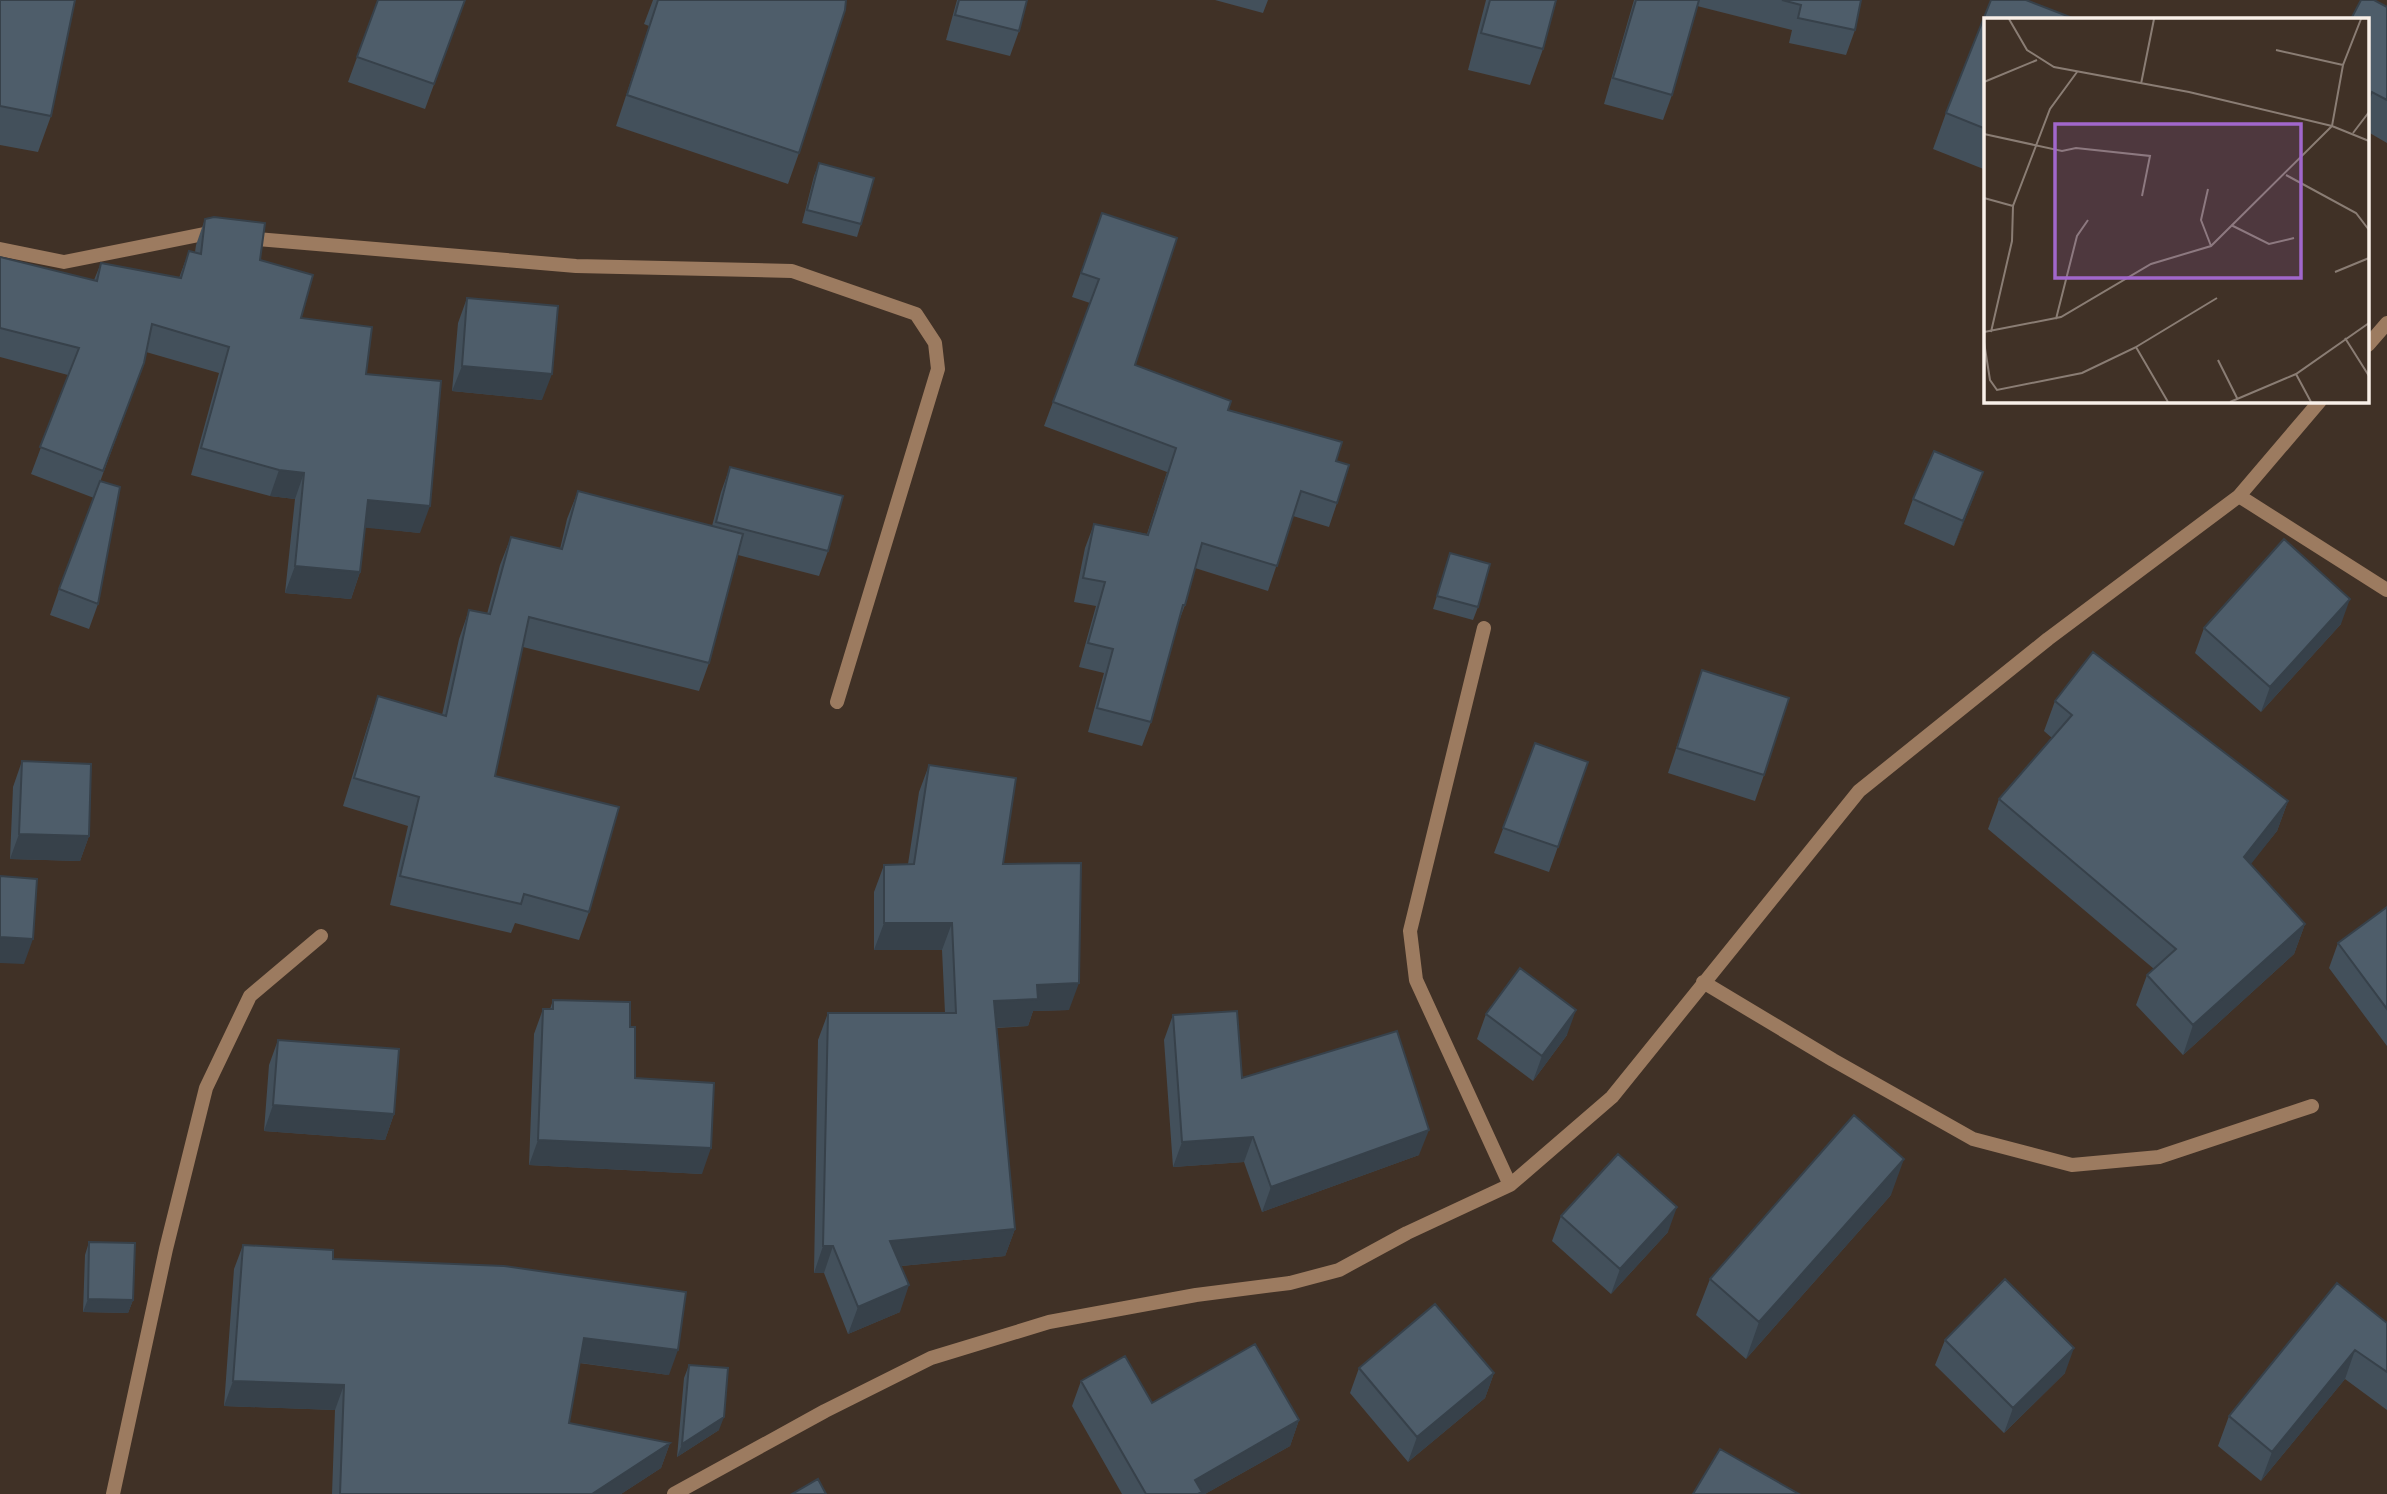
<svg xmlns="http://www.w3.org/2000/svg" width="2387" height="1494" viewBox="0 0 2387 1494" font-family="Inter,sans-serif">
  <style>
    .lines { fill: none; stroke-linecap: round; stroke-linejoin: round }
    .street { stroke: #9c7b60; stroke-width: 14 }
    .wall { fill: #43505b }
    .shaded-wall { fill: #37414a }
    .building { fill: #4e5d6a; stroke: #37414a; stroke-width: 2 }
    .inset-road { fill: none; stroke: #8a7d74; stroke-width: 2 }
    .view { fill: #a167cc; fill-opacity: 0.15; stroke: #a167cc; stroke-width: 3.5 }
    .inset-edge { fill: none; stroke: #f9f0e9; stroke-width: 3.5 }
  </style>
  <rect width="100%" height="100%" fill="#403126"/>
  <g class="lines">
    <path class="street" d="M 246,238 L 576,266 L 792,271 L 916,314 L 935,343 L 938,369 L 837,702
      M 0,249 L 64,262 L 204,234 L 218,235
      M 2368,345 L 2387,323
      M 2239,496 L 2387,590
      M 1484,628 L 1410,931 L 1416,980 L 1510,1185
      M 1703,982 L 1833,1060 L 1973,1139 L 2072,1165 L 2159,1157 L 2312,1106
      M 113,1494 L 166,1249 L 206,1088 L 250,996 L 321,936
      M 674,1494 L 825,1411 L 931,1358 L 1049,1322 L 1196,1295 L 1290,1283 L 1339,1270 L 1407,1233 L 1510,1185 L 1612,1097 L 1859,791 L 2048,639 L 2239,496 L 2320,401"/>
  </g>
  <path class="wall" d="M 0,0 L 51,116 L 38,152 L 0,145 Z
    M 378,0 L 465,0 L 425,109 L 348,82 Z
    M 653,0 L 846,0 L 799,153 L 788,184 L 616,126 L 649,26 L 644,24 Z
    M 957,0 L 1027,0 L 1019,31 L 1010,56 L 946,40 Z
    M 1215,0 L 1268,0 L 1263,13 Z
    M 1486,0 L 1556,0 L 1543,49 L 1530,85 L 1468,70 Z
    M 1634,0 L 1861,0 L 1855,30 L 1846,55 L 1789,43 L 1792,30 L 1697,6 L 1672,95 L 1663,120 L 1604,104 Z
    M 2387,7 L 2387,143 L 2368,132 L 2368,19 Z
    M 1986,19 L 1986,170 L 1933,149 L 1946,113 Z
    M 819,163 L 861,224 L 857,237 L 802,223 L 814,176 Z
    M 1102,213 L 1135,365 L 1336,461 L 1337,503 L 1329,527 L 1293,516 L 1268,591 L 1195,568 L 1185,605 L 1176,629 L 1151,722 L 1142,746 L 1088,732 L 1104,673 L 1079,667 L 1096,606 L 1074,602 L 1085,548 L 1094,524 L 1147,534 L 1167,472 L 1044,426 L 1090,303 L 1072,297 Z
    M 205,219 L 260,260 L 301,318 L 366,374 L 420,533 L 365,527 L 360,572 L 351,599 L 285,593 L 295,499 L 270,496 L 191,475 L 219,373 L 146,352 L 144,363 L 94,498 L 31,474 L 68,375 L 0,357 L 0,257 L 94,280 L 101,263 L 179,278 L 189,251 L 195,252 L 196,245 Z
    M 467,298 L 542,400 L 452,391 L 458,323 Z
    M 730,467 L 828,551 L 819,576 L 738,555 L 709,663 L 699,691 L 523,647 L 495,776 L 589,912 L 579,940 L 515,923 L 511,933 L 390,905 L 408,826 L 343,806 L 368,725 L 378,696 L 442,715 L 459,639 L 469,610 L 487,614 L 500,565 L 511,537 L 560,549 L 567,519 L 578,491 L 712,526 L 721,492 Z
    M 1983,472 L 1954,546 L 1904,524 L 1913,499 Z
    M 1450,553 L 1478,607 L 1473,620 L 1433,609 Z
    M 59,589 L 98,604 L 89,629 L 50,615 Z
    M 2341,624 L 2261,712 L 2195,653 L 2204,628 Z
    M 1702,670 L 1764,775 L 1755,801 L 1668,773 Z
    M 2055,701 L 2288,801 L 2277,831 L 2250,864 L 2305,924 L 2294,954 L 2183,1055 L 2136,1005 L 2147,975 L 2154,969 L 1988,829 L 1999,799 L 2052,738 L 2044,731 Z
    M 1535,743 L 1588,762 L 1549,872 L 1494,853 Z
    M 22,761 L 89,836 L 80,861 L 10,859 L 13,787 Z
    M 929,765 L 1003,864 L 1069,1010 L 1033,1011 L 1028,1026 L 996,1028 L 1015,1229 L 1005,1256 L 901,1266 L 900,1312 L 848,1334 L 824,1273 L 814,1273 L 818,1040 L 828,1013 L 945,1013 L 942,950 L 874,950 L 874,892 L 884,865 L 908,864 L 919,792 Z
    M 2387,907 L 2387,1046 L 2329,968 L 2338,943 Z
    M 553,1000 L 630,1027 L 635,1078 L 702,1174 L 529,1165 L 534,1034 L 543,1009 L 550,1009 Z
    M 1486,1014 L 1567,1035 L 1533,1081 L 1477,1039 Z
    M 1173,1015 L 1242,1078 L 1419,1155 L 1262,1212 L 1244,1162 L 1173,1167 L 1164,1040 Z
    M 278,1040 L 394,1114 L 385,1140 L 264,1131 L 269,1065 Z
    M 1891,1195 L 1746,1359 L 1696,1315 L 1710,1279 Z
    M 1561,1216 L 1668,1232 L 1611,1294 L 1552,1241 Z
    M 89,1242 L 133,1300 L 128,1313 L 83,1312 L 85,1255 Z
    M 243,1245 L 333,1259 L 669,1375 L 579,1363 L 569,1423 L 670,1443 L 661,1468 L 621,1494 L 332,1494 L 335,1410 L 224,1406 L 234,1269 Z
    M 2387,1323 L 2387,1410 L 2345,1379 L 2261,1481 L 2218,1446 L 2229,1416 Z
    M 1945,1340 L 2065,1373 L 2004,1433 L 1935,1365 Z
    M 689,1365 L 719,1430 L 677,1457 L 684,1378 Z
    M 1359,1368 L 1494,1373 L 1485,1398 L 1408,1462 L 1350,1393 Z
    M 1081,1381 L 1152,1403 L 1299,1420 L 1290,1446 L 1205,1494 L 1122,1494 L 1072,1406 Z"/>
  <path class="shaded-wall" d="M 462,366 L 552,374 L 542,400 L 452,391 Z
    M 279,470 L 304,473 L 295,499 L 270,496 Z
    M 1983,472 L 1974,497 L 1954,546 L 1963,521 Z
    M 368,500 L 430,506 L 420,533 L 358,527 Z
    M 295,566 L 360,572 L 351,599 L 285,593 Z
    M 2350,599 L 2341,624 L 2261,712 L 2270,687 Z
    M 2288,801 L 2277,831 L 2233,887 L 2244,857 Z
    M 19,834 L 89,836 L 80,861 L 10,859 Z
    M 884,923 L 952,923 L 942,950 L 874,950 Z
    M 2305,924 L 2294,954 L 2183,1055 L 2193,1025 Z
    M 0,937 L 33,939 L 24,964 L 0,963 Z
    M 1079,983 L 1069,1010 L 1033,1011 L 1028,1026 L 984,1028 L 994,1001 L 1037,985 Z
    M 1576,1010 L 1567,1035 L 1533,1081 L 1542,1056 Z
    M 273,1105 L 394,1114 L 385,1140 L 264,1131 Z
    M 1429,1130 L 1419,1155 L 1262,1212 L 1271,1187 Z
    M 1253,1137 L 1244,1162 L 1173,1167 L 1182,1142 Z
    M 538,1140 L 711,1148 L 702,1174 L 529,1165 Z
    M 1904,1159 L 1891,1195 L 1746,1359 L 1759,1322 Z
    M 1677,1207 L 1668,1232 L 1611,1294 L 1620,1269 Z
    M 1015,1229 L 1005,1256 L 880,1268 L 890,1241 Z
    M 823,1246 L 833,1246 L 824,1273 L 814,1273 Z
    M 909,1285 L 900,1312 L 848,1334 L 858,1307 Z
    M 88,1299 L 133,1300 L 128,1313 L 83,1312 Z
    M 584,1338 L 678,1350 L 669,1375 L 574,1362 Z
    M 2074,1348 L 2065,1373 L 2004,1433 L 2013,1408 Z
    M 2355,1350 L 2345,1379 L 2261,1481 L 2272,1452 Z
    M 1494,1373 L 1485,1398 L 1408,1462 L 1417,1437 Z
    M 233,1381 L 344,1385 L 335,1410 L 224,1406 Z
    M 724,1417 L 719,1430 L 677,1457 L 682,1444 Z
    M 1299,1420 L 1290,1446 L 1205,1494 L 1190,1494 L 1195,1480 Z
    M 670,1443 L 661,1468 L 621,1494 L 592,1494 Z"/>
  <path class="building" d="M 0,0 L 75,0 L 51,116 L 0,106 Z
    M 378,0 L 465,0 L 434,84 L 357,57 Z
    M 658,0 L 846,0 L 845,10 L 799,153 L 627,95 Z
    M 959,0 L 1027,0 L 1019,31 L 955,15 Z
    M 1490,0 L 1556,0 L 1543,49 L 1481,33 Z
    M 1636,0 L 1699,0 L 1672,95 L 1613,78 Z
    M 1782,0 L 1861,0 L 1855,30 L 1798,18 L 1801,5 Z
    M 1991,0 L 2026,0 L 2075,19 L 1986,19 L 1986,129 L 1946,113 Z
    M 2361,0 L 2374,0 L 2387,7 L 2387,100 L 2372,92 L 2368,100 L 2368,19 L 2351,19 Z
    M 819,163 L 874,178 L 861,224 L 807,210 Z
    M 1102,213 L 1177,238 L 1135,365 L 1231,401 L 1228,410 L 1342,442 L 1336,461 L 1349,465 L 1337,503 L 1301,491 L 1277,566 L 1202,543 L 1185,605 L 1183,605 L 1151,722 L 1097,708 L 1113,649 L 1088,643 L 1105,582 L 1083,578 L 1094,524 L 1148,535 L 1176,448 L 1053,402 L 1099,279 L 1081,273 Z
    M 214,217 L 265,223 L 260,260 L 313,275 L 301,318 L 372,327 L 366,374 L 441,381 L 430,506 L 368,500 L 360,572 L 295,566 L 304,473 L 279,470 L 201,448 L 229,347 L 152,324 L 144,363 L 103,471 L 40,447 L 79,348 L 0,328 L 0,257 L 97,281 L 101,263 L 181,278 L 189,251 L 201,254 L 205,219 Z
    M 467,298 L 558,306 L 552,374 L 462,366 Z
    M 1934,451 L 1983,472 L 1963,521 L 1913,499 Z
    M 730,467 L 843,496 L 828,551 L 716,522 Z
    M 100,481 L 120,487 L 98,604 L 59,589 Z
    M 578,491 L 743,534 L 709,663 L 529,617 L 495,776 L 619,807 L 589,912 L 524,894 L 521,904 L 400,876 L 419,797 L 354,778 L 378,696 L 446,716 L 469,610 L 490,614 L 511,537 L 562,549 Z
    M 2284,539 L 2350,599 L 2270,687 L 2204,628 Z
    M 1450,553 L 1490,564 L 1478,607 L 1437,596 Z
    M 2093,652 L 2288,801 L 2244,857 L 2305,924 L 2193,1025 L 2147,975 L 2176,949 L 1999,799 L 2072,715 L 2055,701 Z
    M 1702,670 L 1789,698 L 1764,775 L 1677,748 Z
    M 1535,743 L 1588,762 L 1558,847 L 1503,828 Z
    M 22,761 L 91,764 L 89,836 L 19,834 Z
    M 929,765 L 1016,778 L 1003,864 L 1081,863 L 1079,983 L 1037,985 L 1038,999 L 994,1001 L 1015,1229 L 890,1241 L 909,1285 L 858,1307 L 833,1246 L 823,1246 L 828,1013 L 956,1013 L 952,923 L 884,923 L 884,865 L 914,864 Z
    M 0,876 L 37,879 L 33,939 L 0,937 Z
    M 2387,907 L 2387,1009 L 2338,943 Z
    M 1520,968 L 1576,1010 L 1542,1056 L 1486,1014 Z
    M 553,1000 L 630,1002 L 630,1027 L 635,1027 L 635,1078 L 714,1083 L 711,1148 L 538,1140 L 543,1009 L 553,1009 Z
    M 1237,1011 L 1242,1078 L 1397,1031 L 1429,1130 L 1271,1187 L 1253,1137 L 1182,1142 L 1173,1015 Z
    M 278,1040 L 399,1049 L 394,1114 L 273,1105 Z
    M 1854,1115 L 1904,1159 L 1759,1322 L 1710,1279 Z
    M 1618,1154 L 1677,1207 L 1620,1269 L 1561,1216 Z
    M 89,1242 L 135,1243 L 133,1300 L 88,1299 Z
    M 243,1245 L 333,1250 L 333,1259 L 504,1266 L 686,1292 L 678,1350 L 584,1338 L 569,1423 L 670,1443 L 592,1494 L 340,1494 L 344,1385 L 233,1381 Z
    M 2005,1279 L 2074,1348 L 2013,1408 L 1945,1340 Z
    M 2337,1283 L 2387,1323 L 2387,1372 L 2355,1350 L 2272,1452 L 2229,1416 Z
    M 1435,1304 L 1494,1373 L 1417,1437 L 1359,1368 Z
    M 1255,1344 L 1299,1420 L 1195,1480 L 1202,1492 L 1198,1494 L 1146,1494 L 1081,1381 L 1125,1356 L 1152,1403 Z
    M 689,1365 L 728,1368 L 724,1417 L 682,1444 Z
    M 1720,1449 L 1799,1494 L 1693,1494 Z
    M 818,1479 L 826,1494 L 792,1494 Z"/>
  <g transform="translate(1984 18)">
    <rect width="385" height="385" fill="#403126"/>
    <path class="inset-road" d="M 25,1 L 43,32 L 70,49 L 205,74 L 348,108 L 385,123M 292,32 L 359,47M 0,64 L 53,42M 157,66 L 170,1M 369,115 L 385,94M 0,116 L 78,133 L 92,130 L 166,138 L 158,178M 302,157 L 372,195 L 385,212M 224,171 L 217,202 L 227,228M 0,180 L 29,188M 247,207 L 285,226 L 310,220M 351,254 L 385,240M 72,301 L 93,218 L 104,202M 0,314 L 77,299 L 167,246 L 227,228 L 348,108 L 359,47 L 377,1M 7,314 L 28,223 L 29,188 L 66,91 L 93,54M 361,320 L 385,358M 0,324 L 6,362 L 13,372 L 98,355 L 152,329 L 184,384M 152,329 L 233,280M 234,342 L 253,380M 312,356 L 327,384M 246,384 L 312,356 L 385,305"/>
    <path class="view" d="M 71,106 L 317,106 L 317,260 L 71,260 Z"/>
    <rect width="385" height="385" class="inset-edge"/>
  </g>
</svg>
